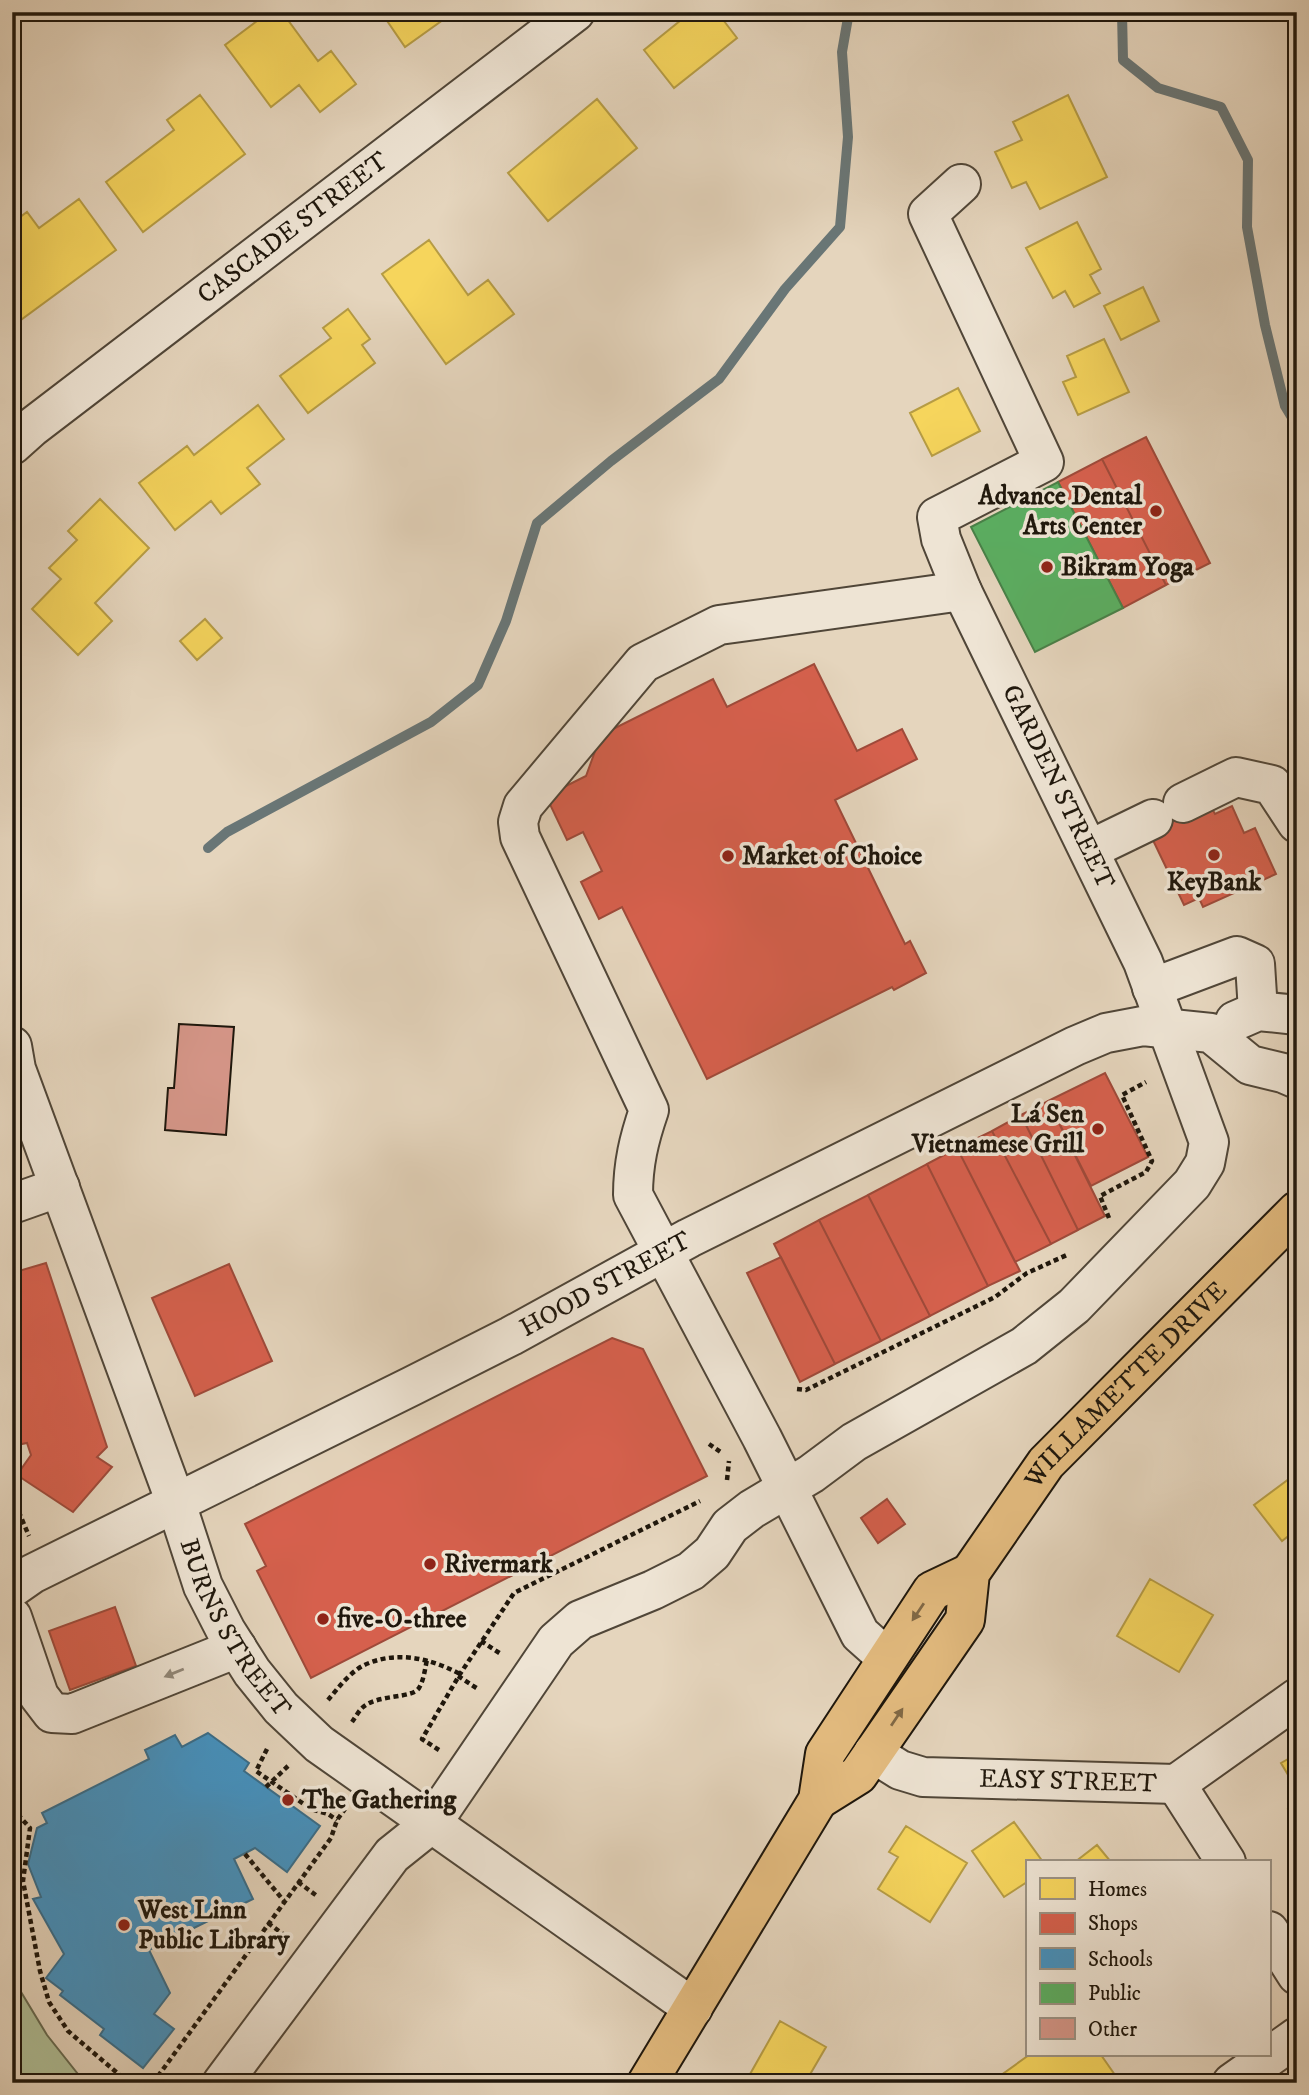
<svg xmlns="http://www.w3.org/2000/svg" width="1309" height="2095" viewBox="0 0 1309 2095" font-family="'IM FELL DW Pica',serif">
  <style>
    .green { fill: #afbe96; stroke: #676a51; stroke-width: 2 }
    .homes { fill: #f6d55c; stroke: #b69c44; stroke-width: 2 }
    .shops { fill: #d6604d; stroke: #9f4a3a; stroke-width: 2 }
    .schools { fill: #4393c3; stroke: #386e8c; stroke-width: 2 }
    .public { fill: #5aae61; stroke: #488148; stroke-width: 2 }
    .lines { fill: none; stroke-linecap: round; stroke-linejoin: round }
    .stream { stroke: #697676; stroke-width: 10 }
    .building { fill: #d49587; stroke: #1f170c; stroke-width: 2 }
    .minor-casing { stroke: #504638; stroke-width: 42 }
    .major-casing { stroke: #1f170c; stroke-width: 42 }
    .path { stroke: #1f170c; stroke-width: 4.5; stroke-dasharray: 5 3.5; stroke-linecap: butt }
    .minor { stroke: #eee4d4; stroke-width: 38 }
    .major { stroke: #e2ba7e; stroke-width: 38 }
    .oneway { fill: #806845 }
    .oneway2 { fill: #91887a }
    .poi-dot { fill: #8f2418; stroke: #eee4d4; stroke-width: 2.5 }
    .labels { text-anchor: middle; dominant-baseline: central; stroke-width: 7; stroke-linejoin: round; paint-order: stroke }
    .street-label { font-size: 26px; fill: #1f170c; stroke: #eee4d4 }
    .poi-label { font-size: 26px; font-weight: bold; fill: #1f170c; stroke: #eee4d4; text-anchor: start }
  </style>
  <rect width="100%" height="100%" fill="#e5d5bd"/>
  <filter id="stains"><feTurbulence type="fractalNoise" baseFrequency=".00286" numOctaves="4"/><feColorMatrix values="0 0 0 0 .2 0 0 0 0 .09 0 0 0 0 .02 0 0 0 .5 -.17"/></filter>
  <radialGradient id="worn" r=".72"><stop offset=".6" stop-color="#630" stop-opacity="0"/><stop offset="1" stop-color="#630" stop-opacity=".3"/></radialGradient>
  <path class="green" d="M 12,1977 L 47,2035 L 85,2083 L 12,2083 Z"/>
  <path class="homes" d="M 269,12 L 282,12 L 318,61 L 331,51 L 356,84 L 320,112 L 299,85 L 271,107 L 225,45 Z
    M 381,12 L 454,12 L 405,47 Z
    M 691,12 L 717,12 L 737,38 L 674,88 L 644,50 Z
    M 200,95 L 245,154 L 143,232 L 106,182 L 174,130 L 167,120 Z
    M 1068,95 L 1107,177 L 1040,209 L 1026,182 L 1012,188 L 995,152 L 1022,140 L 1013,122 Z
    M 597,99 L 637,148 L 548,221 L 508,173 Z
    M 79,199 L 116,250 L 18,322 L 12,314 L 12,223 L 27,212 L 39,228 Z
    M 1077,222 L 1101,269 L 1090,275 L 1100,293 L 1074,307 L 1065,291 L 1053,298 L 1026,248 Z
    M 429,240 L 468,295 L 488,280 L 514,314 L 446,364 L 382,274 Z
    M 1143,287 L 1159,321 L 1121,340 L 1104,306 Z
    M 348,309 L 370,339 L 362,345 L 375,363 L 308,413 L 280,376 L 331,338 L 323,328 Z
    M 1104,339 L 1129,392 L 1078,415 L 1063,382 L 1076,377 L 1067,356 Z
    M 958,388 L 980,431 L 932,456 L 910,413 Z
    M 258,405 L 284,439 L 247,468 L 260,484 L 221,514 L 211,501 L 175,530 L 139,483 L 187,446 L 194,455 Z
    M 100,499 L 149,548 L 95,603 L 112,621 L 78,655 L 32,609 L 61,579 L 49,568 L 77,540 L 68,531 Z
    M 205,619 L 222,638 L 197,660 L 180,641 Z
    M 1297,1473 L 1297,1542 L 1291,1534 L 1282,1541 L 1254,1505 Z
    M 1150,1579 L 1213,1615 L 1179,1672 L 1117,1636 Z
    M 1297,1754 L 1297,1790 L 1281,1763 Z
    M 1297,1804 L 1297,1823 L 1288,1809 Z
    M 1014,1822 L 1043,1862 L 1027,1862 L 1027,1882 L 1004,1897 L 972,1851 Z
    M 906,1826 L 967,1863 L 930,1922 L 878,1889 L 898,1857 L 889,1852 Z
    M 1097,1845 L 1111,1862 L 1075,1862 Z
    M 780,2021 L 826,2047 L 805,2083 L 761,2083 L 749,2076 Z
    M 1029,2055 L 1101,2055 L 1115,2075 L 1104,2083 L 990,2083 Z"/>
  <path class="shops" d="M 1146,437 L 1210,563 L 1166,585 L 1102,459 Z
    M 1102,459 L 1166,585 L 1123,608 L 1058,482 Z
    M 814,664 L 857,751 L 902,729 L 917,759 L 835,800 L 905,944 L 910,941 L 926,973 L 894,990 L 892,987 L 707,1079 L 622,907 L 599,919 L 581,882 L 602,871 L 583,832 L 567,840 L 546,796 L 586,776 L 601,735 L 713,679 L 727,707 Z
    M 1180,796 L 1210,805 L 1215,814 L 1232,806 L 1244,833 L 1255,828 L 1276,874 L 1203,907 L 1199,898 L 1184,905 L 1151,836 Z
    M 1105,1073 L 1148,1157 L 1091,1186 L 1048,1101 Z
    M 1048,1101 L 1105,1216 L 1078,1230 L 1021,1115 Z
    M 1021,1115 L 1078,1230 L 1051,1244 L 992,1131 Z
    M 992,1131 L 1051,1244 L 1015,1262 L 957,1148 Z
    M 957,1148 L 1020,1271 L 988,1286 L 927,1164 Z
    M 927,1164 L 988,1286 L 930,1316 L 868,1195 Z
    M 868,1195 L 930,1316 L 881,1341 L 819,1220 Z
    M 819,1220 L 881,1341 L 835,1364 L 774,1244 Z
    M 781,1257 L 835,1364 L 800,1382 L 747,1273 Z
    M 46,1263 L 107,1447 L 97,1457 L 112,1467 L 73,1512 L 17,1475 L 31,1455 L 27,1443 L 12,1446 L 12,1273 Z
    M 229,1264 L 272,1361 L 195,1396 L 152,1298 Z
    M 612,1338 L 643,1349 L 707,1476 L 311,1678 L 257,1571 L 266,1566 L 245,1524 Z
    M 887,1499 L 905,1524 L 878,1543 L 861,1518 Z
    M 115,1607 L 136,1666 L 70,1690 L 49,1631 Z"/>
  <path class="schools" d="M 208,1733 L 249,1763 L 244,1771 L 320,1826 L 287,1872 L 255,1848 L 234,1859 L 253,1899 L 149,1950 L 170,1993 L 154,2014 L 174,2029 L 143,2068 L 100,2035 L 104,2029 L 60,1995 L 63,1991 L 46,1978 L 64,1954 L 33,1899 L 41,1897 L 28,1864 L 37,1828 L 47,1823 L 42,1813 L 149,1759 L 145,1750 L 175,1735 L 182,1747 Z"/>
  <path class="public" d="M 1058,482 L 1123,608 L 1035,652 L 971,527 Z"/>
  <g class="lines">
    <path class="stream" d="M 1122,12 L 1123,60 L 1158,88 L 1221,107 L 1248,160 L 1247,227 L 1265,325 L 1285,406 L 1297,426
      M 208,848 L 227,832 L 431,722 L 478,685 L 506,621 L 537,523 L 611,461 L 719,379 L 785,289 L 840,227 L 848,137 L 842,52 L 849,12"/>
  </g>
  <path class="building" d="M 179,1024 L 234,1027 L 226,1135 L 165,1130 L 168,1088 L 174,1088 Z"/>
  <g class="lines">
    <defs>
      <g id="minor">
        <path id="s1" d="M 12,445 L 31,428 L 575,12"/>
        <path d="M 1183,803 L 1236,777 L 1272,785 L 1297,823"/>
        <path d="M 1089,850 L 1153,819"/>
        <path d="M 1152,988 L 1237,956 L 1255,964 L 1258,1011"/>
        <path d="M 1235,1021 L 1258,1011 L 1297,1015"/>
        <path id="s2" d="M 12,1046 L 16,1069 L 176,1503 L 203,1586 L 226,1631 L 252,1672 L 281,1708 L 319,1744 L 693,2008"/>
        <path d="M 12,1204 L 60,1187"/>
        <path id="s3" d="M 12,1588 L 32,1574 L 412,1386 L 511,1336 L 689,1238 L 1075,1046 L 1106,1033 L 1143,1026 L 1211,1033 L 1250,1065 L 1283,1073 L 1297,1079"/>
        <path d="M 12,1617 L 39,1696 L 52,1713 L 72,1714 L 237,1648"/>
        <path d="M 887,1658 L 860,1634 L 762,1438 L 633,1195 C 633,1164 639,1139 649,1110 L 520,837 L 518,822 L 523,806 L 643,663 L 719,625 L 962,591"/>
        <path id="s4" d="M 873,1753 L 900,1770 L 923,1777 L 1176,1784"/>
        <path d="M 1176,1784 L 1297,1698"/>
        <path d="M 1176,1784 L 1226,1862"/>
        <path d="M 1269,1931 L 1297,1975"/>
        <path d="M 222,2083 L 392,1855 L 432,1823 L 556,1641 L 580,1620 L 653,1590 L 691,1571 L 712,1553 L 730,1526 L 752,1509 L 811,1474 L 854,1442 L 1024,1346 L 1074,1306 L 1192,1184 L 1205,1163 L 1209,1142 L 1143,962 L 962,591 L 941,539 L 937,517 L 1044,462 L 928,214 L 961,184"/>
        <path d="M 1232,2083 L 1297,2037"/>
      </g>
      <g id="major">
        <path id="s5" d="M 818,1800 L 858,1775 L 965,1620 L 970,1573 L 1046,1463 L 1297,1211"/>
        <path d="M 647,2083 L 818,1800 L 825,1754 L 932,1591 L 970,1573"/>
      </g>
    </defs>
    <use href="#minor" class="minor-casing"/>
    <use href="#major" class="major-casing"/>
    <path class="path" d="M 1109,1218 L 1100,1196 L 1146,1172 L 1152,1161 L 1122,1095 L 1146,1082
      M 797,1389 L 806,1390 L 995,1297 L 1027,1273 L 1069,1254
      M 709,1444 L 722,1453
      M 727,1480 L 729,1461
      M 12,1496 L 29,1536
      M 481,1641 L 501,1654
      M 458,1676 L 478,1689
      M 328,1700 C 339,1687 352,1669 369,1663 C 399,1651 432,1659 460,1674
      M 352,1722 C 355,1718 358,1712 362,1708 C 376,1694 412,1699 419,1688 C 424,1680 425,1668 427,1660
      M 267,1749 L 256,1771 L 311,1809 L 328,1814 L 337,1820
      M 439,1750 L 422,1739 L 460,1674 L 514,1593 L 700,1501
      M 266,1787 L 288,1766
      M 12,1808 L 30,1828 L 23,1881 L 40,1971 L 49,2002 L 68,2031 L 129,2083
      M 245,1854 L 284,1901
      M 298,1882 L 317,1896
      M 268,1923 L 287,1937
      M 153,2083 L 331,1838 L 337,1820 L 345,1809"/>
    <use href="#minor" class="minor"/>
    <use href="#major" class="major"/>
  </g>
  <defs><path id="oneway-solid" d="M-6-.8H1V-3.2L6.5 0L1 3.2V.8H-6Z" transform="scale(1.75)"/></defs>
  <g class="oneway">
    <use href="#oneway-solid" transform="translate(918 1612) rotate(124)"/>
    <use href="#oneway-solid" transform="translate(897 1717) rotate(-56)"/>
  </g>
  <use class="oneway2" href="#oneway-solid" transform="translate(174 1673) rotate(158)"/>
  <g class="poi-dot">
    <circle cx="1156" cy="511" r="7"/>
    <circle cx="1047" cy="567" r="7"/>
    <circle cx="1214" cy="855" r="7"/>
    <circle cx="728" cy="856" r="7"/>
    <circle cx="1098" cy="1129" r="7"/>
    <circle cx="430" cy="1564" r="7"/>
    <circle cx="323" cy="1619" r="7"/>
    <circle cx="288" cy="1800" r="7"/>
    <circle cx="124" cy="1925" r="7"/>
  </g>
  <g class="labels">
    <g class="street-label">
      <text stroke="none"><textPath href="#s1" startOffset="355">CASCADE STREET</textPath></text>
      <text transform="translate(1058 787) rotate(64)">GARDEN STREET</text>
      <text stroke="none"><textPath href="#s3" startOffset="667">HOOD STREET</textPath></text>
      <text stroke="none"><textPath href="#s5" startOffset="528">WILLAMETTE DRIVE</textPath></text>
      <text stroke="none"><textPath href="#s2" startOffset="625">BURNS STREET</textPath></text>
      <text stroke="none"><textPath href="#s4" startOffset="201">EASY STREET</textPath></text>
    </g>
    <g class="poi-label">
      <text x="1142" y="496" text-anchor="end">Advance Dental<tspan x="1142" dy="30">Arts Center</tspan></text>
      <text x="1061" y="567">Bikram Yoga</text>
      <text x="742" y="856">Market of Choice</text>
      <text x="1214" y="882" text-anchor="middle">KeyBank</text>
      <text x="1084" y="1114" text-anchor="end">Lá Sen<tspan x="1084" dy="30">Vietnamese Grill</tspan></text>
      <text x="444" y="1564">Rivermark</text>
      <text x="337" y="1619">five-O-three</text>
      <text x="302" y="1800">The Gathering</text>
      <text x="138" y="1910">West Linn<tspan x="138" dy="30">Public Library</tspan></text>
    </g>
  </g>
  <rect width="1309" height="2095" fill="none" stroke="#e5d5bd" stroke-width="42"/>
  <rect x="14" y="14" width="1281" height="2067" fill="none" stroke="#1f170c" stroke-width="3.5"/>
  <rect x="21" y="21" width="1267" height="2053" fill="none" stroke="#1f170c" stroke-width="2"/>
  <rect x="1026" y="1860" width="245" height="196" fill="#eee4d4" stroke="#9b9284" stroke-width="2"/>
  <rect x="1040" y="1878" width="35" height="21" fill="#f6d55c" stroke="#9b9284" stroke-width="2"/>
  <text x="1088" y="1896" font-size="21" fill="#1f170c">Homes</text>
  <rect x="1040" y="1913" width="35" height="21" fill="#d6604d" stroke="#9b9284" stroke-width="2"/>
  <text x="1088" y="1930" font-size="21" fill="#1f170c">Shops</text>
  <rect x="1040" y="1948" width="35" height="21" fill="#4393c3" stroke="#9b9284" stroke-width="2"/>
  <text x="1088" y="1966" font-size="21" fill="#1f170c">Schools</text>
  <rect x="1040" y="1983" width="35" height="21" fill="#5aae61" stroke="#9b9284" stroke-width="2"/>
  <text x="1088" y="2000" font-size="21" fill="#1f170c">Public</text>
  <rect x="1040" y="2018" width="35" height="21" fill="#d49587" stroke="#9b9284" stroke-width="2"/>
  <text x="1088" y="2036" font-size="21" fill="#1f170c">Other</text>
  <rect width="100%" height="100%" filter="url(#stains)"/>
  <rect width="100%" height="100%" fill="url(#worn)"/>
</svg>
